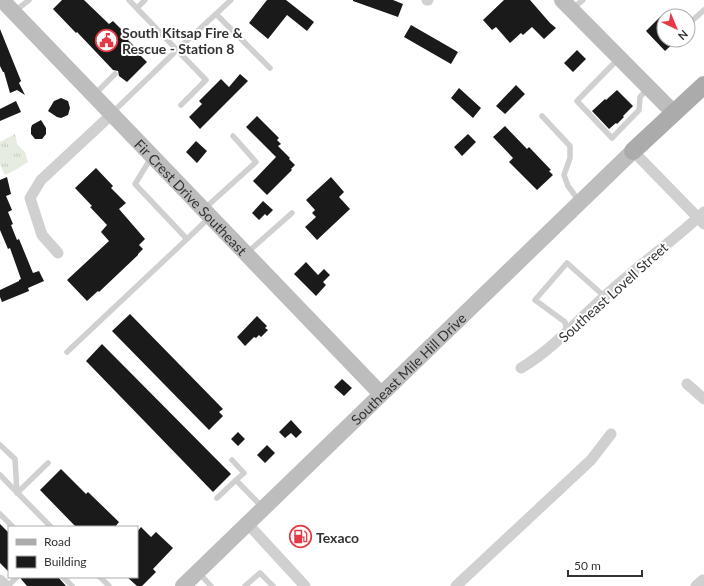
<svg xmlns="http://www.w3.org/2000/svg" width="704" height="586" viewBox="0 0 704 586" font-family="Lato,sans-serif">
  <style>
    .park { fill: url(#park-tufts) }
    .building { fill: #1a1a1a }
    .lines { fill: none; stroke-linecap: round; stroke-linejoin: round }
    .lane { stroke: #d0d0d0; stroke-width: 5.5 }
    .street { stroke: #d0d0d0; stroke-width: 11 }
    .secondary { stroke: #bdbdbd; stroke-width: 16 }
    .primary { stroke: #ababab; stroke-width: 18 }
    .labels { text-anchor: middle; dominant-baseline: central; stroke-width: 4; stroke-linejoin: round; paint-order: stroke }
    .poi-label { font-size: 14px; font-weight: bold; fill: #333; stroke: #fff; text-anchor: start }
    .street-label { font-size: 14px; fill: #333; stroke: #fff }
  </style>
  <defs>
    <pattern id="park-tufts" width="24" height="20" patternUnits="userSpaceOnUse"><rect width="24" height="20" fill="#e6ecdf"/><path d="M3 7l-1-3M5 7V3M7 7l1-3M15 17l-1-3M17 17v-4M19 17l1-3" fill="none" stroke="#c6cbc0"/></pattern>
  </defs>
  <rect width="100%" height="100%" fill="#fff"/>
  <path class="park" d="M 15,134 L 17,144 L 25,152 L 28,162 L 17,169 L 5,175 L 0,165 L 0,142 Z"/>
  <path class="building" d="M 62,0 L 84,0 L 109,24 L 113,21 L 130,38 L 128,40 L 142,54 L 140,55 L 147,62 L 127,82 L 119,76 L 118,71 L 113,70 L 77,32 L 76,33 L 53,9 Z
    M 267,0 L 286,0 L 314,22 L 307,31 L 287,15 L 268,39 L 249,23 Z
    M 353,0 L 393,0 L 403,4 L 398,17 L 353,1 Z
    M 504,0 L 530,0 L 550,23 L 556,28 L 544,39 L 532,27 L 523,35 L 521,33 L 510,43 L 496,27 L 492,30 L 483,20 Z
    M 664,13 L 664,40 L 677,40 L 665,51 L 646,31 Z
    M 411,25 L 458,52 L 451,64 L 404,37 Z
    M 0,29 L 21,81 L 19,83 L 25,95 L 17,90 L 10,93 L 4,72 L 3,72 L 0,66 Z
    M 577,50 L 586,59 L 573,72 L 564,63 Z
    M 240,74 L 248,81 L 200,129 L 189,117 L 202,104 L 199,101 L 221,79 L 229,87 Z
    M 516,85 L 525,94 L 505,114 L 496,106 Z
    M 459,88 L 481,108 L 473,118 L 451,98 Z
    M 617,90 L 633,106 L 623,116 L 624,117 L 617,124 L 616,123 L 609,129 L 592,111 L 605,99 L 606,100 Z
    M 61,98 L 68,101 L 70,108 L 68,115 L 61,118 L 57,117 L 48,111 L 54,101 Z
    M 16,101 L 21,112 L 0,121 L 0,109 Z
    M 257,116 L 279,138 L 277,140 L 281,144 L 278,146 L 290,158 L 289,159 L 295,165 L 291,169 L 292,170 L 267,195 L 253,181 L 276,157 L 246,127 Z
    M 41,120 L 46,128 L 46,134 L 42,139 L 35,139 L 31,134 L 31,128 L 32,125 Z
    M 505,126 L 527,149 L 529,147 L 551,170 L 549,171 L 553,175 L 537,190 L 509,162 L 513,158 L 493,137 Z
    M 468,134 L 476,142 L 462,156 L 454,147 Z
    M 196,141 L 207,151 L 197,163 L 186,152 Z
    M 96,168 L 113,186 L 111,188 L 126,203 L 119,209 L 145,239 L 139,245 L 143,249 L 138,254 L 138,255 L 99,292 L 98,291 L 87,301 L 67,280 L 109,241 L 101,232 L 107,225 L 90,207 L 92,206 L 75,188 Z
    M 7,177 L 11,194 L 6,196 L 12,210 L 8,212 L 13,224 L 11,225 L 17,240 L 19,239 L 33,273 L 39,271 L 44,281 L 28,288 L 29,291 L 2,302 L 0,297 L 0,290 L 19,281 L 19,280 L 21,279 L 10,248 L 8,249 L 0,230 L 0,180 Z
    M 331,177 L 344,192 L 339,197 L 350,209 L 317,240 L 305,227 L 316,217 L 312,213 L 315,210 L 306,200 Z
    M 263,201 L 273,210 L 267,216 L 265,214 L 259,220 L 252,213 Z
    M 306,262 L 318,275 L 324,269 L 330,275 L 323,282 L 326,285 L 316,296 L 294,274 Z
    M 130,314 L 223,409 L 219,412 L 223,416 L 209,430 L 112,331 Z
    M 257,316 L 267,326 L 265,328 L 268,330 L 261,337 L 259,335 L 256,338 L 254,337 L 245,346 L 237,337 Z
    M 102,344 L 231,474 L 213,492 L 86,361 Z
    M 342,379 L 352,388 L 344,396 L 334,387 Z
    M 291,420 L 302,432 L 296,438 L 291,433 L 285,438 L 279,432 Z
    M 238,432 L 245,439 L 238,446 L 231,439 Z
    M 267,445 L 275,453 L 265,463 L 257,455 Z
    M 61,469 L 86,494 L 88,492 L 119,522 L 115,527 L 76,527 L 40,490 Z
    M 0,524 L 9,533 L 9,572 L 0,563 Z
    M 141,527 L 151,537 L 156,532 L 173,548 L 153,569 L 156,572 L 142,586 L 137,586 L 127,577 L 137,577 L 137,532 Z
    M 21,577 L 58,577 L 66,586 L 27,586 L 21,579 Z"/>
  <g class="lines">
    <path class="lane" d="M 129,0 L 177,50 L 231,0
      M 137,8 L 145,0
      M 573,8 L 583,0
      M 15,11 L 29,0
      M 216,14 L 270,68
      M 694,19 L 704,10
      M 618,59 L 577,101 L 612,138 L 639,110 L 640,97 L 648,88
      M 94,95 L 115,74
      M 112,113 L 177,50 L 206,80 L 181,105
      M 542,116 L 570,146 L 570,158 L 564,175 L 568,186 L 579,201
      M 204,209 L 256,162 L 233,136
      M 187,239 L 210,217
      M 248,252 L 292,213
      M 567,332 L 565,322 L 535,300 L 567,263 L 604,296
      M 67,352 L 187,239 L 135,184 L 151,158
      M 0,445 L 15,459 L 17,493
      M 232,460 L 244,473 L 236,480
      M 0,475 L 51,527
      M 17,493 L 48,463
      M 217,498 L 236,480 L 262,507
      M 0,514 L 13,527
      M 199,573 L 211,586
      M 63,577 L 72,586
      M 100,577 L 109,586
      M 8,586 L 17,577
      M 245,586 L 260,573 L 273,586"/>
    <path class="street" d="M 427,0 L 428,0
      M 633,151 L 704,224
      M 58,253 L 42,235 L 30,198 L 41,180 L 112,114
      M 521,368 C 553,349 576,322 604,297 C 636,267 672,242 704,212
      M 687,384 L 704,399
      M 248,524 L 305,586
      M 0,580 L 6,586
      M 456,586 L 591,460 L 611,434
      M 696,586 L 703,580 L 704,581"/>
    <g class="secondary">
      <path id="s1" d="M 2,0 L 381,394"/>
      <path d="M 562,0 L 674,113"/>
      <path id="s2" d="M 183,586 L 633,151"/>
    </g>
    <path class="primary" d="M 633,151 L 704,85"/>
  </g>
  <defs>
    <symbol id="civic-ring" viewBox="-11 -11 22 22"><circle r="9.5" fill="#fff" stroke="#e63946" stroke-width="1.5"/><path d="M-.6-6.5H3V-4.5H.6V-3L4-1V1h2V6H-6V1h2V-1L-.6-3ZM-1.2 2.5V6h2.4V2.5Z" fill="#e63946"/></symbol>
    <symbol id="fuel-ring" viewBox="-11 -11 22 22"><circle r="9.5" fill="#fff" stroke="#e63946" stroke-width="1.5"/><path d="M-5.5-6h7V0h2V4h1.3V-2.5L3-4.5l.8-.8L6-3V5H2.5V1h-1V6h-7ZM-4.2-4.7v3.2H.2V-4.7Z" fill="#e63946"/></symbol>
  </defs>
  <g fill-rule="evenodd">
    <use href="#civic-ring" x="94" y="28" width="25" height="25"/>
    <use href="#fuel-ring" x="288" y="524" width="25" height="25"/>
  </g>
  <g class="labels">
    <g class="poi-label">
      <text x="122" y="32">South Kitsap Fire &amp;<tspan x="122" dy="16">Rescue - Station 8</tspan></text>
      <text x="316" y="537">Texaco</text>
    </g>
    <g class="street-label">
      <text stroke="none"><textPath href="#s1" startOffset="273">Fir Crest Drive Southeast</textPath></text>
      <text transform="translate(613 292) rotate(-42)">Southeast Lovell Street</text>
      <text stroke="none"><textPath href="#s2" startOffset="313">Southeast Mile Hill Drive</textPath></text>
    </g>
  </g>
  <rect x="8" y="526" width="130" height="52" fill="#ffffff" stroke="#adadad"/>
  <rect x="16" y="539" width="20" height="6" fill="#ababab" stroke="#adadad"/>
  <text x="44" y="546" font-size="12" fill="#333333">Road</text>
  <rect x="16" y="556" width="20" height="12" fill="#1a1a1a" stroke="#adadad"/>
  <text x="44" y="566" font-size="12" fill="#333333">Building</text>
  <g transform="translate(676 28) rotate(136)"><circle r="19" fill="#ffffff" stroke="#adadad"/>
  <path d="M0-3L7 15L0 10L-7 15Z" fill="#e63946"/>
  <text y="-6" font-size="11" font-weight="bold" text-anchor="middle" fill="#333333">N</text>
  </g>
  <path d="M568 570v6h74v-6" fill="none" stroke="#333333" stroke-width="2"/>
  <text x="574" y="570" font-size="12" fill="#333333" stroke="#ffffff" stroke-width="3" paint-order="stroke">50 m</text>
</svg>
